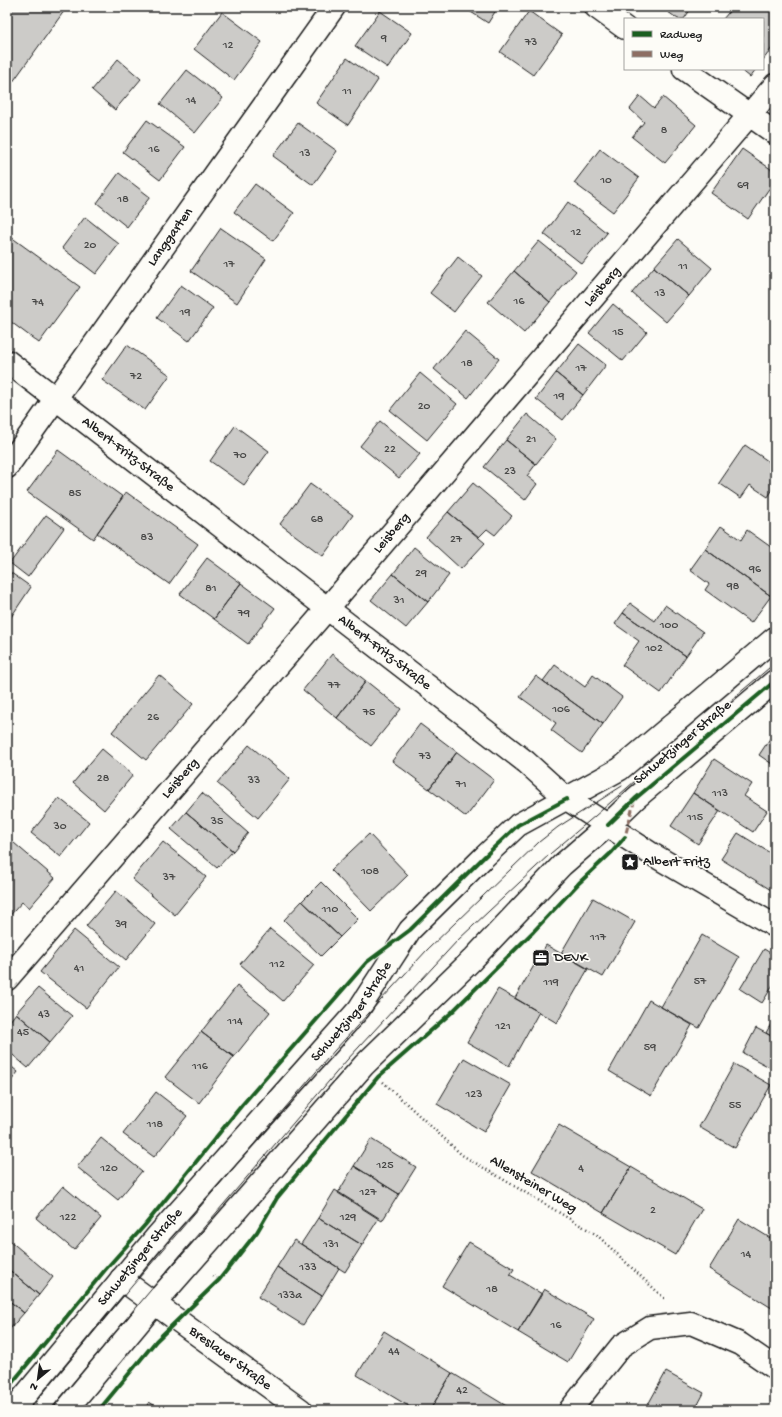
<svg xmlns="http://www.w3.org/2000/svg" width="782" height="1417" viewBox="0 0 782 1417" font-family="'Gochi Hand',sans-serif">
  <style>
    .building { fill: #cccbc8; stroke: #1c1c1c }
    .lines { fill: none; stroke-linecap: round; stroke-linejoin: round }
    .street-casing { stroke: #1c1c1c; stroke-width: 25 }
    .secondary-casing { stroke: #1c1c1c; stroke-width: 25 }
    .path { stroke: #1c1c1c; stroke-width: 2.5; stroke-dasharray: 1 3; stroke-linecap: butt }
    .street { stroke: #fdfcf7; stroke-width: 22 }
    .secondary { stroke: #fdfcf7; stroke-width: 22 }
    .tram { stroke: #1c1c1c; stroke-width: 1 }
    .quiet { stroke: #8d6e63; stroke-width: 3; stroke-dasharray: 6 3; stroke-linecap: butt }
    .cycleway-casing { stroke: #fdfcf7; stroke-width: 6 }
    .cycleway { stroke: #1b5e20; stroke-width: 4 }
    .labels { text-anchor: middle; dominant-baseline: central; stroke-width: 3.5; stroke-linejoin: round; paint-order: stroke }
    .number-label { font-size: 12px; fill: #484847 }
    .street-label { font-size: 14px; fill: #1c1c1c; stroke: #fdfcf7 }
    .poi-label { font-size: 14px; fill: #1c1c1c; stroke: #fdfcf7; text-anchor: start }
  </style>
  <rect width="100%" height="100%" fill="#fdfcf7"/>
  <filter id="ink" filterUnits="userSpaceOnUse"><feTurbulence type="fractalNoise" baseFrequency=".025" numOctaves="2"/><feDisplacementMap in="SourceGraphic" scale="8" xChannelSelector="R" yChannelSelector="G"/><feConvolveMatrix kernelMatrix="1 2 1 2 8 2 1 2 1" color-interpolation-filters="sRGB"/></filter>
  <g filter="url(#ink)">
    <path class="building" d="M 7,7 L 67,7 L 7,90 Z
      M 463,7 L 498,7 L 488,23 Z
      M 661,7 L 692,7 L 684,19 L 678,19 Z
      M 733,7 L 775,7 L 775,44 L 763,60 L 763,19 L 723,19 Z
      M 380,11 L 412,33 L 388,68 L 355,46 Z
      M 529,11 L 562,35 L 533,75 L 500,52 Z
      M 222,12 L 262,42 L 234,80 L 194,49 Z
      M 347,58 L 378,80 L 348,125 L 316,103 Z
      M 118,59 L 141,79 L 115,110 L 92,90 Z
      M 740,69 L 756,69 L 750,77 Z
      M 187,70 L 223,98 L 195,133 L 160,104 Z
      M 640,96 L 654,108 L 663,97 L 696,125 L 665,163 L 632,137 L 644,122 L 630,109 Z
      M 147,120 L 185,147 L 160,180 L 123,152 Z
      M 298,123 L 337,151 L 313,185 L 273,156 Z
      M 600,149 L 639,178 L 613,212 L 574,183 Z
      M 742,149 L 775,172 L 775,180 L 748,219 L 711,193 Z
      M 119,173 L 150,197 L 127,227 L 97,203 Z
      M 255,184 L 294,213 L 273,241 L 234,212 Z
      M 568,202 L 607,233 L 582,264 L 544,234 Z
      M 85,217 L 119,244 L 96,274 L 62,248 Z
      M 221,228 L 266,259 L 237,303 L 191,271 Z
      M 11,237 L 80,287 L 39,343 L 7,319 L 7,243 Z
      M 678,239 L 712,268 L 689,296 L 654,267 Z
      M 539,241 L 576,271 L 550,302 L 514,271 Z
      M 458,257 L 482,276 L 454,312 L 430,293 Z
      M 654,267 L 689,296 L 666,322 L 632,293 Z
      M 514,271 L 550,302 L 524,333 L 488,302 Z
      M 181,285 L 213,308 L 189,341 L 157,318 Z
      M 613,304 L 647,332 L 623,361 L 589,333 Z
      M 465,331 L 499,359 L 468,398 L 434,369 Z
      M 579,344 L 606,365 L 583,395 L 556,373 Z
      M 127,345 L 170,375 L 145,410 L 102,380 Z
      M 420,373 L 457,404 L 427,440 L 390,410 Z
      M 556,373 L 583,395 L 563,420 L 536,399 Z
      M 527,414 L 556,439 L 536,464 L 506,440 Z
      M 380,421 L 420,454 L 399,478 L 360,446 Z
      M 235,426 L 269,451 L 244,485 L 210,461 Z
      M 506,440 L 536,464 L 527,476 L 537,484 L 525,500 L 484,467 Z
      M 745,445 L 775,466 L 775,486 L 768,497 L 750,485 L 741,498 L 719,483 Z
      M 58,450 L 123,497 L 93,539 L 27,492 Z
      M 473,483 L 512,516 L 495,535 L 487,529 L 479,537 L 448,512 Z
      M 310,484 L 353,515 L 323,556 L 280,524 Z
      M 126,492 L 198,544 L 169,584 L 97,533 Z
      M 448,512 L 485,543 L 461,569 L 426,537 Z
      M 46,515 L 64,528 L 28,577 L 10,563 Z
      M 721,526 L 741,540 L 747,530 L 775,550 L 775,590 L 771,596 L 705,549 Z
      M 414,547 L 449,575 L 428,602 L 393,574 Z
      M 705,549 L 771,596 L 751,623 L 705,590 L 709,584 L 690,570 Z
      M 207,558 L 241,583 L 214,619 L 180,594 Z
      M 7,570 L 31,587 L 7,623 Z
      M 393,574 L 428,602 L 406,628 L 371,600 Z
      M 241,583 L 275,608 L 248,644 L 214,619 Z
      M 630,603 L 655,621 L 665,605 L 703,632 L 686,656 L 623,613 Z
      M 623,613 L 686,656 L 661,693 L 622,665 L 639,641 L 615,624 Z
      M 332,654 L 366,681 L 337,718 L 303,690 Z
      M 555,665 L 585,687 L 593,675 L 622,697 L 603,724 L 543,681 Z
      M 159,675 L 193,704 L 146,760 L 112,732 Z
      M 536,676 L 603,724 L 582,753 L 551,730 L 556,723 L 520,697 Z
      M 366,681 L 401,709 L 371,746 L 337,718 Z
      M 420,724 L 457,752 L 429,789 L 392,761 Z
      M 775,731 L 775,766 L 759,755 Z
      M 249,745 L 290,779 L 258,818 L 217,783 Z
      M 102,749 L 133,775 L 104,810 L 73,783 Z
      M 457,752 L 494,780 L 466,817 L 429,789 Z
      M 714,759 L 752,784 L 744,796 L 767,811 L 753,832 L 693,793 Z
      M 202,793 L 248,833 L 233,851 L 186,812 Z
      M 693,793 L 720,811 L 698,844 L 671,826 Z
      M 59,798 L 89,822 L 61,857 L 31,833 Z
      M 186,812 L 233,851 L 217,868 L 171,829 Z
      M 738,833 L 775,856 L 775,883 L 771,890 L 721,859 Z
      M 369,834 L 408,875 L 371,911 L 331,870 Z
      M 7,837 L 55,878 L 29,908 L 22,902 L 7,919 Z
      M 163,842 L 206,877 L 175,915 L 132,879 Z
      M 321,882 L 358,919 L 340,937 L 302,901 Z
      M 116,891 L 155,924 L 126,960 L 86,926 Z
      M 593,898 L 635,922 L 603,977 L 561,953 Z
      M 302,901 L 340,937 L 321,956 L 284,920 Z
      M 270,929 L 314,965 L 283,1001 L 240,964 Z
      M 74,930 L 119,967 L 86,1008 L 40,972 Z
      M 702,935 L 739,957 L 699,1028 L 661,1007 Z
      M 546,945 L 588,969 L 557,1023 L 515,998 Z
      M 764,949 L 775,956 L 775,982 L 762,1003 L 740,989 Z
      M 237,986 L 270,1012 L 234,1057 L 201,1032 Z
      M 38,988 L 72,1016 L 50,1042 L 16,1013 Z
      M 498,989 L 539,1012 L 509,1066 L 467,1042 Z
      M 649,1000 L 692,1025 L 651,1096 L 609,1071 Z
      M 16,1013 L 50,1042 L 28,1068 L 7,1050 L 7,1025 Z
      M 775,1016 L 775,1038 L 766,1033 Z
      M 756,1028 L 775,1038 L 775,1070 L 743,1053 Z
      M 201,1032 L 234,1057 L 199,1103 L 165,1077 Z
      M 464,1058 L 511,1085 L 484,1132 L 437,1104 Z
      M 7,1063 L 18,1072 L 7,1086 Z
      M 734,1064 L 771,1085 L 735,1148 L 699,1127 Z
      M 156,1092 L 187,1116 L 154,1157 L 123,1134 Z
      M 559,1125 L 631,1167 L 603,1213 L 532,1171 Z
      M 101,1138 L 142,1171 L 118,1200 L 77,1167 Z
      M 371,1139 L 416,1167 L 399,1194 L 354,1166 Z
      M 354,1166 L 399,1194 L 382,1221 L 338,1193 Z
      M 631,1167 L 702,1209 L 675,1255 L 603,1213 Z
      M 63,1186 L 101,1218 L 74,1250 L 36,1218 Z
      M 335,1190 L 379,1218 L 362,1245 L 318,1218 Z
      M 318,1218 L 362,1245 L 345,1272 L 301,1244 Z
      M 739,1219 L 775,1241 L 775,1310 L 709,1269 Z
      M 9,1240 L 53,1277 L 39,1295 L 7,1268 L 7,1242 Z
      M 294,1240 L 339,1268 L 322,1296 L 277,1267 Z
      M 469,1242 L 514,1269 L 510,1275 L 542,1294 L 518,1332 L 442,1286 Z
      M 277,1267 L 322,1296 L 303,1325 L 258,1297 Z
      M 7,1268 L 39,1295 L 24,1313 L 7,1299 Z
      M 544,1289 L 594,1319 L 568,1362 L 518,1332 Z
      M 7,1299 L 24,1313 L 9,1330 L 7,1329 Z
      M 384,1331 L 452,1373 L 430,1410 L 415,1410 L 357,1375 Z
      M 666,1372 L 704,1393 L 695,1410 L 645,1410 Z
      M 452,1373 L 513,1410 L 430,1410 Z
      M 149,1402 L 162,1410 L 144,1410 Z"/>
    <g class="lines">
      <defs>
        <g id="street">
          <path d="M 596,7 L 625,28"/>
          <path d="M 684,69 L 775,133"/>
          <path id="s1" d="M 7,361 L 526,762 L 567,799 L 650,853 L 775,926"/>
          <path id="s2" d="M 7,467 L 334,7"/>
          <path id="s3" d="M 7,979 L 327,609 L 775,85"/>
          <path id="s4" d="M 121,1279 L 301,1410"/>
          <path d="M 570,1410 L 621,1346 L 650,1328 L 691,1323 L 740,1344 L 775,1368"/>
        </g>
        <g id="secondary">
          <path id="s5" d="M 13,1410 L 158,1235 L 359,1009 L 410,930 L 484,857 L 518,825 L 620,769 L 775,638"/>
          <path d="M 66,1410 L 155,1303 L 364,1065 L 472,960 L 562,865 L 608,825 L 636,798 L 775,681"/>
        </g>
      </defs>
      <use href="#street" class="street-casing"/>
      <use href="#secondary" class="secondary-casing"/>
      <path class="path" d="M 383,1082 L 462,1155 L 597,1235 L 666,1300
        M 213,1276 L 219,1280"/>
      <use href="#street" class="street"/>
      <use href="#secondary" class="secondary"/>
      <path class="tram" d="M 29,1410 L 132,1286 L 334,1051 L 427,950 L 539,842 L 558,827 L 622,786
        M 50,1410 L 182,1253 L 347,1060 L 458,940 L 550,854 L 595,816 L 643,774 L 775,663"/>
      <path class="quiet" d="M 622,840 L 625,837 L 634,802"/>
      <defs>
        <path id="cycleway" d="M 608,825 L 636,798 L 775,681
          M 7,1389 L 105,1270 L 145,1225 L 242,1105 L 367,962 L 410,930 L 484,857 L 518,825 L 567,799
          M 99,1410 L 156,1341 L 219,1280 L 257,1232 L 277,1198 L 378,1077 L 451,1013 L 533,932 L 579,883 L 612,852 L 625,837"/>
      </defs>
      <use href="#cycleway" class="cycleway-casing"/>
      <use href="#cycleway" class="cycleway"/>
    </g>
  </g>
  <defs>
    <symbol id="sight-square" viewBox="-11 -11 22 22"><rect x="-9" y="-9" width="18" height="18" rx="4" fill="#1c1c1c" stroke="#fdfcf7"/><path d="M0-6L1.8-2.2L6-1.7L2.9 1.2L3.7 5.4L0 3.3L-3.7 5.4L-2.9 1.2L-6-1.7L-1.8-2.2Z" fill="#fff"/></symbol>
    <symbol id="office-square" viewBox="-11 -11 22 22"><rect x="-9" y="-9" width="18" height="18" rx="4" fill="#1c1c1c" stroke="#fdfcf7"/><path d="M-6-3h4V-5.5h4V-3h4V5H-6ZM-1-4.5V-3h2v-1.5ZM-6 0V1H6V0Z" fill="#fff"/></symbol>
  </defs>
  <g fill-rule="evenodd">
    <use href="#sight-square" x="620" y="852" width="20" height="20"/>
    <use href="#office-square" x="531" y="948" width="20" height="20"/>
  </g>
  <g class="labels">
    <g class="number-label">
      <text x="384" y="39">9</text>
      <text x="531" y="43">73</text>
      <text x="228" y="46">12</text>
      <text x="347" y="92">11</text>
      <text x="191" y="101">14</text>
      <text x="664" y="131">8</text>
      <text x="154" y="150">16</text>
      <text x="305" y="154">13</text>
      <text x="606" y="181">10</text>
      <text x="743" y="186">69</text>
      <text x="123" y="200">18</text>
      <text x="576" y="233">12</text>
      <text x="90" y="246">20</text>
      <text x="229" y="265">17</text>
      <text x="683" y="267">11</text>
      <text x="660" y="294">13</text>
      <text x="519" y="302">16</text>
      <text x="38" y="303">74</text>
      <text x="185" y="313">19</text>
      <text x="618" y="333">15</text>
      <text x="467" y="364">18</text>
      <text x="581" y="369">17</text>
      <text x="136" y="377">72</text>
      <text x="559" y="397">19</text>
      <text x="424" y="407">20</text>
      <text x="531" y="440">21</text>
      <text x="390" y="450">22</text>
      <text x="240" y="456">70</text>
      <text x="510" y="472">23</text>
      <text x="75" y="494">85</text>
      <text x="317" y="520">68</text>
      <text x="147" y="538">83</text>
      <text x="456" y="540">27</text>
      <text x="755" y="570">96</text>
      <text x="421" y="574">29</text>
      <text x="733" y="587">98</text>
      <text x="211" y="589">81</text>
      <text x="399" y="601">31</text>
      <text x="244" y="614">79</text>
      <text x="669" y="626">100</text>
      <text x="654" y="649">102</text>
      <text x="334" y="686">77</text>
      <text x="561" y="710">106</text>
      <text x="369" y="713">75</text>
      <text x="153" y="718">26</text>
      <text x="425" y="757">73</text>
      <text x="103" y="779">28</text>
      <text x="254" y="781">33</text>
      <text x="461" y="785">71</text>
      <text x="720" y="794">113</text>
      <text x="695" y="818">115</text>
      <text x="217" y="822">35</text>
      <text x="60" y="827">30</text>
      <text x="370" y="872">108</text>
      <text x="169" y="878">37</text>
      <text x="330" y="910">110</text>
      <text x="121" y="925">39</text>
      <text x="598" y="938">117</text>
      <text x="277" y="965">112</text>
      <text x="79" y="969">41</text>
      <text x="700" y="982">57</text>
      <text x="551" y="983">119</text>
      <text x="44" y="1015">43</text>
      <text x="235" y="1022">114</text>
      <text x="503" y="1027">121</text>
      <text x="23" y="1033">45</text>
      <text x="650" y="1048">59</text>
      <text x="200" y="1067">116</text>
      <text x="474" y="1095">123</text>
      <text x="735" y="1106">55</text>
      <text x="155" y="1125">118</text>
      <text x="385" y="1166">125</text>
      <text x="109" y="1169">120</text>
      <text x="581" y="1169">4</text>
      <text x="368" y="1193">127</text>
      <text x="653" y="1211">2</text>
      <text x="68" y="1218">122</text>
      <text x="348" y="1218">129</text>
      <text x="331" y="1245">131</text>
      <text x="746" y="1255">14</text>
      <text x="308" y="1268">133</text>
      <text x="492" y="1290">18</text>
      <text x="290" y="1296">133a</text>
      <text x="556" y="1326">16</text>
      <text x="394" y="1352">44</text>
      <text x="462" y="1391">42</text>
    </g>
    <g class="street-label">
      <text stroke="none"><textPath href="#s2" startOffset="282">Langgarten</textPath></text>
      <text stroke="none"><textPath href="#s3" startOffset="913">Leisberg</textPath></text>
      <text stroke="none"><textPath href="#s1" startOffset="153">Albert-Fritz-Straße</textPath></text>
      <text stroke="none"><textPath href="#s3" startOffset="589">Leisberg</textPath></text>
      <text stroke="none"><textPath href="#s1" startOffset="477">Albert-Fritz-Straße</textPath></text>
      <text transform="translate(683 743) rotate(-40)">Schwetzinger Straße</text>
      <text stroke="none"><textPath href="#s3" startOffset="265">Leisberg</textPath></text>
      <text stroke="none"><textPath href="#s5" startOffset="523">Schwetzinger Straße</textPath></text>
      <text transform="translate(533 1185) rotate(31)">Allensteiner Weg</text>
      <text stroke="none"><textPath href="#s5" startOffset="199">Schwetzinger Straße</textPath></text>
      <text stroke="none"><textPath href="#s4" startOffset="135">Breslauer Straße</textPath></text>
    </g>
    <g class="poi-label">
      <text x="643" y="862">Albert Fritz</text>
      <text x="554" y="958">DEVK</text>
    </g>
  </g>
  <rect width="782" height="1417" fill="none" stroke="#fdfcf7" stroke-width="24"/>
  <rect x="12" y="12" width="758" height="1393" fill="none" stroke="#1c1c1c" stroke-width="1.5" filter="url(#ink)"/>
  <rect x="624" y="18" width="140" height="52" fill="#fdfcf7" stroke="#a3a29f"/>
  <rect x="632" y="31" width="20" height="6" fill="#1b5e20" stroke="#a3a29f"/>
  <text x="660" y="38" font-size="12" fill="#1c1c1c">Radweg</text>
  <rect x="632" y="51" width="20" height="6" fill="#8d6e63" stroke="#a3a29f"/>
  <text x="660" y="58" font-size="12" fill="#1c1c1c">Weg</text>
  <g transform="translate(38 1379) rotate(209)" stroke="#fdfcf7" stroke-width="3" paint-order="stroke">
  <path d="M0-3L7 15L0 10L-7 15Z" fill="#1c1c1c"/>
  <text y="-6" font-size="11" font-weight="bold" text-anchor="middle" fill="#1c1c1c">N</text>
  </g>
</svg>
